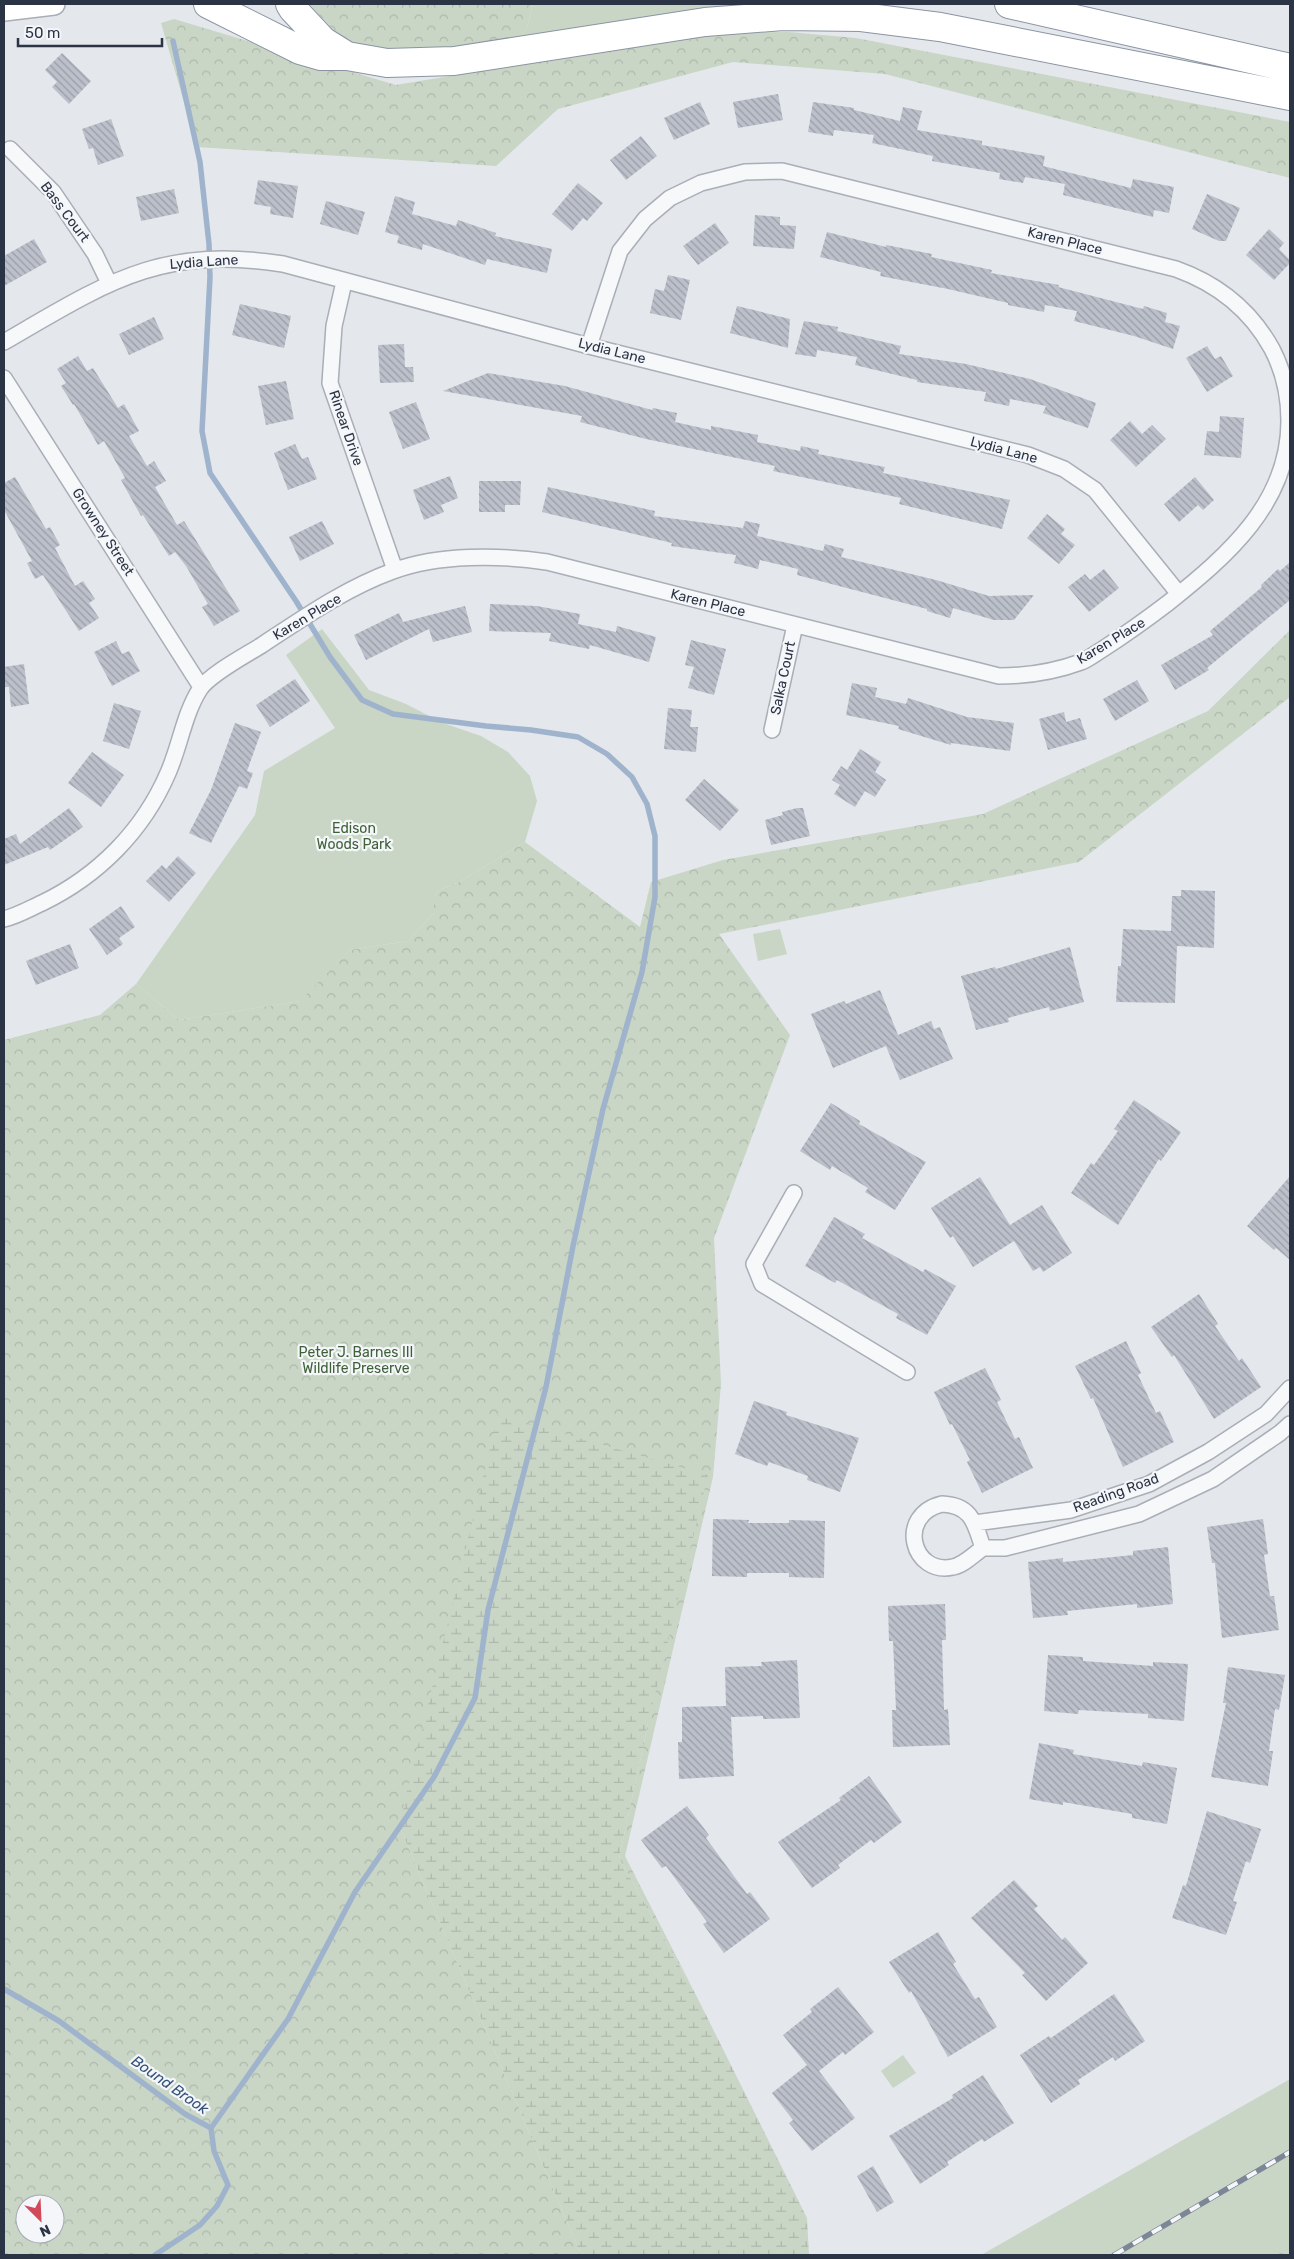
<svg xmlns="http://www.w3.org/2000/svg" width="1294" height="2259" viewBox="0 0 1294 2259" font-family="Rubik,sans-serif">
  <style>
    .green { fill: #c9d6c5 }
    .forest { fill: url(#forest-crowns); fill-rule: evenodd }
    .wetland { fill: url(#wetland-marsh) }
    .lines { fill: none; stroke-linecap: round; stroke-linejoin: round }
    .stream { stroke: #9fb4cc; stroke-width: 5.5 }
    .building { fill: url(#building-back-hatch) }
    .minor-casing { stroke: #a9aeb7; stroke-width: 18 }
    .secondary-casing { stroke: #a9aeb7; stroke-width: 24 }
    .motorway-casing { stroke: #8b94a3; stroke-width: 30 }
    .minor { stroke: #f7f8fa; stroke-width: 15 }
    .secondary { stroke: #fff; stroke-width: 21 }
    .motorway { stroke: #fff; stroke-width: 28 }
    .rail-casing { stroke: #7d8696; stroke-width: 5.5 }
    .rail { stroke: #f4f6f9; stroke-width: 4; stroke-dasharray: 11; stroke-linecap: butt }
    .labels { text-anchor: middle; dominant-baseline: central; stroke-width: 4.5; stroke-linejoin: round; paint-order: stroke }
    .street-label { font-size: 14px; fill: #2b3445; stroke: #f4f6f9 }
    .park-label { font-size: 14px; fill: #3f6138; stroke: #f4f6f9 }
    .water-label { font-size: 15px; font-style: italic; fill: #34527a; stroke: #f4f6f9 }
  </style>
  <defs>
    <pattern id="forest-crowns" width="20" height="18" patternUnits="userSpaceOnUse" patternTransform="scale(1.25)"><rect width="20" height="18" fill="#c9d6c5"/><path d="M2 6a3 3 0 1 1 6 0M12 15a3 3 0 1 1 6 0" fill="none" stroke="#adb8ab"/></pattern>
    <pattern id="wetland-marsh" width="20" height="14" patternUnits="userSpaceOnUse" patternTransform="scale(1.25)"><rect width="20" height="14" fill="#c9d6c5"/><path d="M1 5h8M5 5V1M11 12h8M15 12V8" fill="none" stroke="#adb8ab"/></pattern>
    <pattern id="building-back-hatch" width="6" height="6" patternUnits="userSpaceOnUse" patternTransform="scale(1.25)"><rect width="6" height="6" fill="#bbc0ca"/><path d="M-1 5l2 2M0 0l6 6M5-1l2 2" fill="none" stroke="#989da6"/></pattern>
  </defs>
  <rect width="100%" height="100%" fill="#e4e7ec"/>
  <path class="green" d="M 533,4 L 802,4 L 683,11 L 515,43 L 527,28 Z
    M 322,629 L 369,690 L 406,704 L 443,723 L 481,736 L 508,752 L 530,776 L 537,801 L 525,842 L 461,881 L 439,890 L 434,896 L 434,913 L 408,941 L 350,950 L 301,1001 L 179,1020 L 136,984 L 255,815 L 264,771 L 335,728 L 286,655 Z
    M 780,929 L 787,954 L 758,961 L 753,934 Z
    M 903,2055 L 916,2073 L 893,2088 L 881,2071 Z
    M 1290,2079 L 1290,2255 L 981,2255 Z"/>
  <path class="forest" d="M 309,4 L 533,4 L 527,28 L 515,43 L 417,55 L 345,42 Z
    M 174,19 L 396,85 L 708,33 L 789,32 L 856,38 L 1290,122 L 1290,178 L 885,74 L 733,62 L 558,109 L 496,166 L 197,147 L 161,23 Z
    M 1290,630 L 1290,697 L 1079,862 L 719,934 L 790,1035 L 714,1238 L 721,1384 L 713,1477 L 625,1856 L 697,1997 L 619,1858 L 648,1724 L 399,1825 L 581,2255 L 4,2255 L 4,1040 L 100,1015 L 136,984 L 179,1020 L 300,1001 L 350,950 L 408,941 L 434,913 L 434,896 L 439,890 L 461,881 L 525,842 L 640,927 L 651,882 L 723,860 L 983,814 L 1208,711 ZM 25,2204 L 55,2204 L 55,2234 L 25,2234 Z
    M 1290,2243 L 1290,2255 L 1270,2255 Z"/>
  <path class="wetland" d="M 498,1415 L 708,1475 L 648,1724 L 619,1858 L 697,1997 L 807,2218 L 809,2255 L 581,2255 L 399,1825 Z"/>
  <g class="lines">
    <path class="stream" d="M 173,41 L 200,162 L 209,244 L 210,277 L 202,431 L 210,473 L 296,601 L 330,657 L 362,700 L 393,714 L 486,726 L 531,730 L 578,737 L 607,754 L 632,777 L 647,804 L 655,836 L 655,897 L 642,972 L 603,1109 L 573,1246 L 546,1387 L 488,1610 L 475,1698 L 434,1777 L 355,1892 L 288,2019 L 211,2128
      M 4,1989 L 59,2021 L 185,2114 L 211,2128 L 214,2151 L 228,2185 L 217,2206 L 200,2225 L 155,2255"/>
  </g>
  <path class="building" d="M 62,53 L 91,81 L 69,104 L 52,87 L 57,82 L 45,70 Z
    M 778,94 L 783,120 L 738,128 L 733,102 Z
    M 700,102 L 710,124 L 674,140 L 664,118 Z
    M 813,102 L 854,108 L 854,110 L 900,121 L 903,107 L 922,111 L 917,130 L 982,141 L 982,145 L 1045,156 L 1043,166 L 1131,188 L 1133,179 L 1174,187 L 1169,213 L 1154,210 L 1153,217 L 1063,195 L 1065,184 L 1025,177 L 1023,183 L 999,179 L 1000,173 L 932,161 L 933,156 L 872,143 L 874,135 L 834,130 L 833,136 L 808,132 Z
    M 111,119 L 124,156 L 98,165 L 93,148 L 89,149 L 82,129 Z
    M 641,136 L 657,156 L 626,180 L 610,160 Z
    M 258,180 L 298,186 L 293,218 L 270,214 L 271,207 L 254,204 Z
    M 578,183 L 603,203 L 587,221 L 583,218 L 572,231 L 552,214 Z
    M 174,189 L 179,213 L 141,221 L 136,197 Z
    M 1207,194 L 1240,208 L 1226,241 L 1219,241 L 1192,229 Z
    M 395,196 L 415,202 L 412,214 L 456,226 L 458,220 L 496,233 L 495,236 L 552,249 L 547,273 L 487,259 L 485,265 L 423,244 L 422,250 L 397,243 L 399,236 L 385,232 Z
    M 326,201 L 365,212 L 358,235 L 320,224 Z
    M 755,215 L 780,217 L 780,225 L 796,226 L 794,249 L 753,246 Z
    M 715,223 L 729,243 L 698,265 L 683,246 Z
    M 1269,229 L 1284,243 L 1279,249 L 1290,260 L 1290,263 L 1274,280 L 1246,255 Z
    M 827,232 L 886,247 L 886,245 L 932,254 L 931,257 L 992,270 L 991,273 L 1059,285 L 1058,287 L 1143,309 L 1144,306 L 1167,313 L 1165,322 L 1180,326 L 1173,349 L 1134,336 L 1074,321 L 1077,311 L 1045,305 L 1044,312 L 1008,305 L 1008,303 L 948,289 L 880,276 L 881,272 L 820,257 Z
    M 34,239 L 47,262 L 4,286 L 4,256 Z
    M 668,275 L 690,280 L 681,320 L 650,313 L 655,289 L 664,291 Z
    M 240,304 L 291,316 L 284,348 L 232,335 Z
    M 737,306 L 790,319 L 788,348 L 730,333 Z
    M 154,317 L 164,339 L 129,355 L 119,334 Z
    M 804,321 L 838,327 L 837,331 L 901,346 L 899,354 L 966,364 L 1030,379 L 1096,403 L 1088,428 L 1043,413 L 1046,406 L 1010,399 L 1009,406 L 984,401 L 986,392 L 917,382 L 917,380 L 855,365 L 857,357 L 817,350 L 816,357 L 795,354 Z
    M 404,344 L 405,367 L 413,367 L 414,382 L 380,383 L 378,345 Z
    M 1207,346 L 1215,359 L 1221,356 L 1233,376 L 1207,392 L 1186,358 Z
    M 78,356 L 87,371 L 93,368 L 118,408 L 124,404 L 139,431 L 129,436 L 147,466 L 154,461 L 166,481 L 155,487 L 177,525 L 184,521 L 240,611 L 214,626 L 202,607 L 208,604 L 186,566 L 175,552 L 169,556 L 143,515 L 141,516 L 121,480 L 125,478 L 104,441 L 98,445 L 74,404 L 73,405 L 61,386 L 66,383 L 57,369 Z
    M 488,373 L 565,386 L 652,410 L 653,408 L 677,413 L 675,422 L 711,430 L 711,426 L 758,435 L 757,442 L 800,451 L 801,446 L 819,450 L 818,454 L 885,467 L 883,473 L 1010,500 L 1002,529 L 899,504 L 901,498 L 773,471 L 775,466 L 646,439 L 580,422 L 582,416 L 443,391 Z
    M 286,381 L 294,419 L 266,425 L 258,386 Z
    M 416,402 L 430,439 L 403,449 L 389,412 Z
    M 1220,416 L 1244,418 L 1241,458 L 1204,455 L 1207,431 L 1219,432 Z
    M 1130,421 L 1142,434 L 1152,425 L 1166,439 L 1136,467 L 1110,440 Z
    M 295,444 L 302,459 L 308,457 L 317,479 L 288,490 L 274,453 Z
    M 450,476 L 458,498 L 441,505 L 444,512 L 424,520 L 413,490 Z
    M 15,477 L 46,529 L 50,527 L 60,545 L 55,548 L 75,586 L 83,581 L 95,599 L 89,603 L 99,618 L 79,631 L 43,575 L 35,579 L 27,563 L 32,561 L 4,510 L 4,483 Z
    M 1195,477 L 1214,500 L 1203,510 L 1198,505 L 1179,522 L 1164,504 Z
    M 479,481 L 521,481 L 520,505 L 505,505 L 505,512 L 479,512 Z
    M 548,487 L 655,511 L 654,516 L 743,528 L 745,521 L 760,524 L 757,536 L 823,551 L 825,544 L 844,549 L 841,557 L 936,580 L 989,596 L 1034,595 L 1014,620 L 994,620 L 953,608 L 950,618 L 927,611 L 927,609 L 797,575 L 798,569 L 760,560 L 758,569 L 734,563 L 736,555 L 671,546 L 672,543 L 542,512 Z
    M 1047,514 L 1065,529 L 1061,534 L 1075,545 L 1059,564 L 1027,538 Z
    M 322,521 L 334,544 L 300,561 L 289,537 Z
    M 1290,562 L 1290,600 L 1207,668 L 1209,670 L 1175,690 L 1161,665 L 1213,635 L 1210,631 L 1262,587 L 1261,585 L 1278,569 L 1280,571 Z
    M 1104,569 L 1119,588 L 1089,612 L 1068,587 L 1085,574 L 1090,580 Z
    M 490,604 L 537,606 L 580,614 L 578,624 L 616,632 L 617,626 L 656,637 L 649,662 L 590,645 L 589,649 L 549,641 L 551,633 L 489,631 Z
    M 465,606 L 472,632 L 433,642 L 429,629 L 366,660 L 354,635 L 399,613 L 403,622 Z
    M 691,640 L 726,649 L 714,695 L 688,688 L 694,667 L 685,665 Z
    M 116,641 L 122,654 L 129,651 L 140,671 L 112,686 L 94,652 Z
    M 24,664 L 29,704 L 11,707 L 9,687 L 4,687 L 4,667 Z
    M 295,679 L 310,701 L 270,727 L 256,705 Z
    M 1137,680 L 1149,701 L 1115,721 L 1103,699 Z
    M 852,683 L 877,688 L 875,697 L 906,704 L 908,698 L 967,717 L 1014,723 L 1010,751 L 951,743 L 951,745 L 898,729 L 899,726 L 846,715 Z
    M 114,703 L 141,711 L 129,749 L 103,741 Z
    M 668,708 L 692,710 L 690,727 L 698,727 L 696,752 L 664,749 Z
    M 1064,712 L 1066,722 L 1080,718 L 1087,739 L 1048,750 L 1039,719 Z
    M 235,723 L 261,732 L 247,771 L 253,773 L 247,789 L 239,786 L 211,843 L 189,833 L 211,790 Z
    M 860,749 L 881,762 L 875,772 L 886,780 L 875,797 L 865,791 L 855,807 L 834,794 L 840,785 L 832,780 L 841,766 L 847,770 Z
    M 92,752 L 124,775 L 101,807 L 68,783 Z
    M 704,779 L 739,810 L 720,831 L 685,800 Z
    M 69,808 L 83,827 L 50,850 L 48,847 L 4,865 L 4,839 L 16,834 L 20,844 Z
    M 797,808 L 803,808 L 810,836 L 771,845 L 765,820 L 783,815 L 782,812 Z
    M 178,856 L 196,873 L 169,902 L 146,881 L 162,865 L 166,869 Z
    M 1181,890 L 1215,891 L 1214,948 L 1177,946 L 1175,1003 L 1116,1002 L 1118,966 L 1121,966 L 1123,929 L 1171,931 L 1172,896 L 1181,896 Z
    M 121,906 L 135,927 L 119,938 L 123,944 L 107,955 L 89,929 Z
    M 70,944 L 79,968 L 36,985 L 26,961 Z
    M 1070,947 L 1084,1002 L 1050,1011 L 1049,1007 L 1008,1018 L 1009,1022 L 976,1030 L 961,976 L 995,967 L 996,969 Z
    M 880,990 L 898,1035 L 931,1021 L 934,1029 L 940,1027 L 953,1059 L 900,1080 L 886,1046 L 833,1068 L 811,1014 L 844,1001 L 846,1004 Z
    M 1134,1100 L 1181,1132 L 1161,1161 L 1159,1159 L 1118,1225 L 1071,1193 L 1091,1163 L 1094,1165 L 1118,1131 L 1114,1129 Z
    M 831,1103 L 860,1121 L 859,1124 L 926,1162 L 895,1210 L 865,1192 L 868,1188 L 832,1166 L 830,1170 L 800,1151 Z
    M 1290,1176 L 1290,1260 L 1276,1248 L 1274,1250 L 1247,1226 Z
    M 980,1177 L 1010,1225 L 1042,1205 L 1072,1253 L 1043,1272 L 1040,1267 L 1033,1271 L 1014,1241 L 973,1267 L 953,1236 L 950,1238 L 931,1208 Z
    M 834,1217 L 865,1234 L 862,1238 L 873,1244 L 923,1272 L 925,1269 L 956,1286 L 927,1335 L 896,1318 L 898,1314 L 837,1280 L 835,1283 L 805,1266 Z
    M 1199,1294 L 1218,1324 L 1215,1326 L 1239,1361 L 1242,1358 L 1261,1387 L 1214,1419 L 1174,1355 L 1172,1357 L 1151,1327 Z
    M 1126,1341 L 1141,1373 L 1138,1375 L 1156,1413 L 1160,1411 L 1174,1442 L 1123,1467 L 1093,1398 L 1091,1399 L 1075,1366 Z
    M 985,1368 L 1001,1400 L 997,1402 L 1015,1439 L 1019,1437 L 1033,1468 L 982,1493 L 967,1462 L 970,1460 L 952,1424 L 950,1425 L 934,1392 Z
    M 754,1401 L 787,1412 L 786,1415 L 859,1438 L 840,1492 L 807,1480 L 808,1476 L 769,1462 L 767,1466 L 735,1454 Z
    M 713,1519 L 749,1520 L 748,1523 L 789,1523 L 789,1520 L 825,1521 L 824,1578 L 789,1577 L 789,1573 L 747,1573 L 747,1577 L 712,1576 Z
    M 1263,1519 L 1268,1554 L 1264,1555 L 1270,1596 L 1274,1596 L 1279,1630 L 1222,1638 L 1215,1563 L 1212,1563 L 1207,1527 Z
    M 1168,1547 L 1173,1604 L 1137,1608 L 1137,1604 L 1067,1611 L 1068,1615 L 1033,1618 L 1028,1562 L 1063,1558 L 1063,1562 L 1133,1555 L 1133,1551 Z
    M 945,1604 L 946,1640 L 942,1640 L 944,1710 L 948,1709 L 950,1745 L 893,1747 L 892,1710 L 896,1710 L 893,1641 L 889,1641 L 888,1606 Z
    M 1048,1655 L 1083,1657 L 1083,1661 L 1153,1666 L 1153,1662 L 1188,1664 L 1184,1721 L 1148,1718 L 1148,1714 L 1079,1710 L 1078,1714 L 1044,1711 Z
    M 797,1660 L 800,1718 L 763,1719 L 763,1716 L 731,1717 L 734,1776 L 679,1779 L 678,1742 L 682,1742 L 682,1707 L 726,1706 L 725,1667 L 762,1666 L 761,1662 Z
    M 1228,1667 L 1285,1675 L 1279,1710 L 1275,1709 L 1269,1751 L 1273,1751 L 1268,1786 L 1211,1777 L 1226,1703 L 1223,1703 Z
    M 1039,1743 L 1074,1750 L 1073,1754 L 1142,1766 L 1143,1762 L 1177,1768 L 1167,1824 L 1132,1818 L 1132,1814 L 1063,1802 L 1063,1805 L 1029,1799 Z
    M 869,1776 L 902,1822 L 874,1843 L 871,1840 L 838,1865 L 840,1868 L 812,1888 L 778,1842 L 841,1800 L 839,1798 Z
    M 687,1806 L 709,1835 L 706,1838 L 747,1894 L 750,1892 L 770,1919 L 724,1953 L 703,1924 L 707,1922 L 666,1866 L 662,1868 L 641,1840 Z
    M 1207,1811 L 1261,1829 L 1250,1863 L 1246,1861 L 1233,1901 L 1237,1902 L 1226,1935 L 1172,1918 L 1183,1885 L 1186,1886 Z
    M 1014,1880 L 1038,1906 L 1034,1909 L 1062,1940 L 1065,1937 L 1088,1963 L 1046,2001 L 1022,1975 L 1025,1973 L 971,1918 Z
    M 938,1932 L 956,1962 L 953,1964 L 975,1999 L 979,1997 L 997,2027 L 948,2057 L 911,1991 L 909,1993 L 889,1962 Z
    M 838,1987 L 874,2032 L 845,2055 L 843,2052 L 819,2071 L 855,2118 L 812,2151 L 789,2123 L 793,2120 L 772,2093 L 807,2065 L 783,2035 L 812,2012 L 810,2009 Z
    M 1114,1994 L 1145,2041 L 1115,2061 L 1113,2057 L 1078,2080 L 1080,2084 L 1051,2103 L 1020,2055 L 1049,2036 L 1051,2038 Z
    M 983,2075 L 1014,2123 L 984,2142 L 982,2139 L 947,2162 L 949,2165 L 920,2184 L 889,2136 L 953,2098 L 952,2095 Z
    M 873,2166 L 894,2202 L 877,2212 L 857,2176 Z"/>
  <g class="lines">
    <defs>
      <path id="minor" d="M 10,149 L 53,192 L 95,254 L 109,283
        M 344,282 L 334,326 L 330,383 L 395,570
        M 4,342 C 106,283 160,245 283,264 L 589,346 L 1028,455 L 1064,469 L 1095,490 L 1179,594
        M 4,378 L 201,687
        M 772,730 L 795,625
        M 4,919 C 17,916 29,909 42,903 C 98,876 143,831 168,773 C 180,746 184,714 200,689 C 210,674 246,655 262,645 C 303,618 346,588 393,571 C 439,554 500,555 547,562 L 999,676 C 1028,676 1054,672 1081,662 C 1089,659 1096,653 1103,649 C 1126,634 1147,619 1168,603 C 1227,556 1289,503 1289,421 C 1289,396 1284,372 1272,349 C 1250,309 1218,284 1176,269 L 782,171 L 745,172 L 701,183 L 670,198 L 645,219 L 620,251 L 589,346
        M 794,1193 L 754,1264 L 762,1284 L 907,1372
        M 942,1504 C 972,1505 975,1524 983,1548 C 974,1554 964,1565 953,1567 C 912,1576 896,1515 942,1504 Z
        M 975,1523 L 1071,1510 L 1149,1484 L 1208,1452 L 1266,1414 L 1290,1388
        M 983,1548 L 1005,1548 L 1139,1514 L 1213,1479 L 1280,1433 L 1290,1424"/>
      <path id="secondary" d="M 4,10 L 54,4"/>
      <path id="motorway" d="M 208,4 L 300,50 L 321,56 L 345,56
        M 290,4 L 293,9 L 323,41 L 347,56 L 387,63 L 454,61 L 705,22 L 783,16 L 861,17 L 940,27 L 1290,96
        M 1009,4 L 1290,68"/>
    </defs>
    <use href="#minor" class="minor-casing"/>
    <use href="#secondary" class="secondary-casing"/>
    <use href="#motorway" class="motorway-casing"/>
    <use href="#minor" class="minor"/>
    <use href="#secondary" class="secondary"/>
    <use href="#motorway" class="motorway"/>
    <defs>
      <path id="rail" d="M 1114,2255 L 1290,2152"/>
    </defs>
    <use href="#rail" class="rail-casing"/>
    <use href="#rail" class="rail"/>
  </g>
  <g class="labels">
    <g class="street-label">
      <text transform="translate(65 212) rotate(53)">Bass Court</text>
      <text transform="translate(1065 241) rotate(14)">Karen Place</text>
      <text transform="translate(204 262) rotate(-4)">Lydia Lane</text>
      <text transform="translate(612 351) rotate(14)">Lydia Lane</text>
      <text transform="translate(346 428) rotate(71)">Rinear Drive</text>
      <text transform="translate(1004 450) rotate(15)">Lydia Lane</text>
      <text transform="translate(103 532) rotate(57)">Growney Street</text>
      <text transform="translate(708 603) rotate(14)">Karen Place</text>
      <text transform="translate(307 617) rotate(-31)">Karen Place</text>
      <text transform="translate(1111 641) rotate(-31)">Karen Place</text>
      <text transform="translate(783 678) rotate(-78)">Salka Court</text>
      <text transform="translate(1116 1493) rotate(-20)">Reading Road</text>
    </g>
    <g class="park-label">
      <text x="354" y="828">Edison<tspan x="354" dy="16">Woods Park</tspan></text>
      <text x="356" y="1352">Peter J. Barnes III<tspan x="356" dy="16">Wildlife Preserve</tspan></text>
    </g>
    <g class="water-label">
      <text transform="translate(170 2085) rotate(35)">Bound Brook</text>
    </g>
  </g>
  <rect width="1294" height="2259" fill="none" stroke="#2b3445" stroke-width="10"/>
  <g transform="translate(40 2219) rotate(156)"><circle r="24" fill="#f4f6f9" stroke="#a4a8b1"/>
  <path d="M0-4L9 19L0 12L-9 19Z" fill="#d1495b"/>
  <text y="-8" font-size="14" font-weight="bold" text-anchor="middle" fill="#2b3445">N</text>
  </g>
  <path d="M18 38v8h144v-8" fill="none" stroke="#2b3445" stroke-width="2.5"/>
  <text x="25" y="38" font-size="15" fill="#2b3445" stroke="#f4f6f9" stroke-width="4" paint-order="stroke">50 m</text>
</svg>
